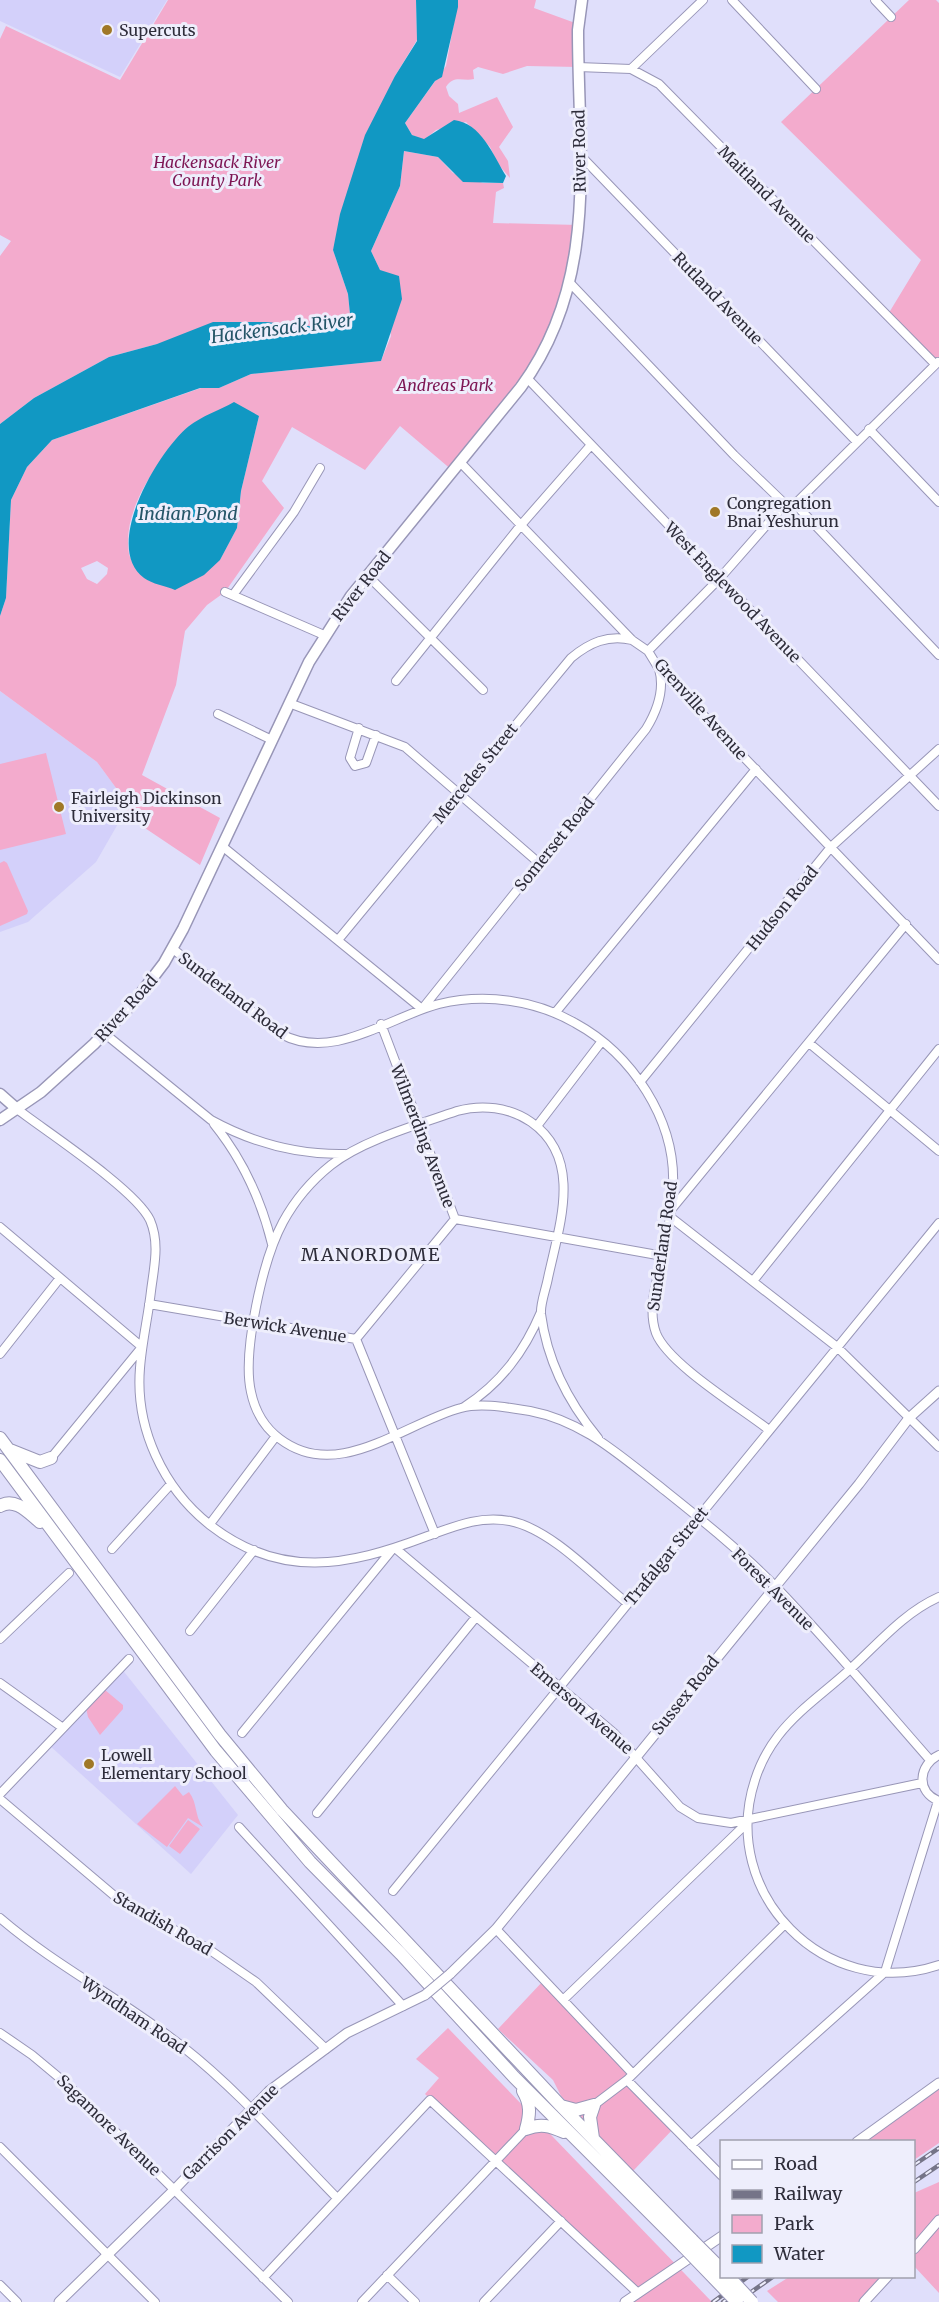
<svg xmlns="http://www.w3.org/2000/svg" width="939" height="2302" viewBox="0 0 939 2302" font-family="Merriweather,serif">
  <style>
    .built { fill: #d3d0fa }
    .green { fill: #f3abcd; fill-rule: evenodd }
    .water { fill: #1198c3 }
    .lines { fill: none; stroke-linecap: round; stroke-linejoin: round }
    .minor-casing { stroke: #9896b7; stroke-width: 10 }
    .tertiary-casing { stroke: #9896b7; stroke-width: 11 }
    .secondary-casing { stroke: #9896b7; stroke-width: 13 }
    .trunk-casing { stroke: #9896b7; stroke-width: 14 }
    .minor { stroke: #fff; stroke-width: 8 }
    .tertiary { stroke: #fff; stroke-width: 9 }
    .secondary { stroke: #fff; stroke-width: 10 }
    .trunk { stroke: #fff; stroke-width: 12 }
    .rail-casing { stroke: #757488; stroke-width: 4.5 }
    .rail { stroke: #eeeefc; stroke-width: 2; stroke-dasharray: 7; stroke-linecap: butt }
    .tertiary-bridge-casing { stroke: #9896b7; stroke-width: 11; stroke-linecap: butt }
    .trunk-bridge-casing { stroke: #9896b7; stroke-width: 14; stroke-linecap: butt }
    .tertiary-bridge { stroke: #fff; stroke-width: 9 }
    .trunk-bridge { stroke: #fff; stroke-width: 12 }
    .poi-dot { fill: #a07827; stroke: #eeeefc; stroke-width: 2 }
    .labels { text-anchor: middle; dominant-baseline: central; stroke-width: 6; stroke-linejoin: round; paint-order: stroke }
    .poi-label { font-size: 16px; fill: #2e2d3a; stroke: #eeeefc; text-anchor: start }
    .street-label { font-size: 16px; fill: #2e2d3a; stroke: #eeeefc }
    .park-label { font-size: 16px; font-style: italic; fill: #7e1654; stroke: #eeeefc }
    .water-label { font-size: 18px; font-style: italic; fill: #255568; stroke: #eeeefc }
    .neighbourhood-label { font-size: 18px; letter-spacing: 1.5px; fill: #2e2d3a; stroke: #eeeefc }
  </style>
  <rect width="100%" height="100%" fill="#e0dffb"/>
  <path class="built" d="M 0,0 L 167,0 L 120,77 L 0,21 Z
    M 0,691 L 97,762 L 119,792 L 119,822 L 96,862 L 28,922 L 0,932 Z
    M 121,1668 L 238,1815 L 191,1874 L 48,1744 Z"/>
  <path class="green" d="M 168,0 L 416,0 L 417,40 L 395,76 L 333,250 L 348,294 L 350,314 L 346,321 L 331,328 L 316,327 L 157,344 L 109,357 L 34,398 L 0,424 L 0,256 L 11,241 L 0,235 L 0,39 L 6,26 L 120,80 Z
    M 458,0 L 536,0 L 534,8 L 578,24 L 578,67 L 527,66 L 503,74 L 478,67 L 473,70 L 474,79 C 463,82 454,74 446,87 L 449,96 L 458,104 L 459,113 L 497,97 L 513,127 L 499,147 L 508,161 L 510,178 L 498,164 L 490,147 L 466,122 L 436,130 L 424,140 L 412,135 L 405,123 L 446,66 Z
    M 909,0 L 936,0 L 939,3 L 939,361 L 935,364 L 887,316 L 921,260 L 781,122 Z
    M 404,151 L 438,157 L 453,173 L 483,183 L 503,183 L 504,188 L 496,192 L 493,223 L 579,225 L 575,262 L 540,357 L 453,471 L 400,426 L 365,470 L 292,427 L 262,481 L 284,508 L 225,592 L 207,605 L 185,631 L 176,685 L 142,775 L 220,818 L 200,865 L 127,816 L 119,792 L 97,762 L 0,691 L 0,616 L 6,598 L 11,500 L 27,467 L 52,440 L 201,388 L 219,388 L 251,374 L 381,361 L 391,336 L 380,270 L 371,251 L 400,186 ZM 259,416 L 241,491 L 237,528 L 220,560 L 144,578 C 140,571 131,562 129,554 C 121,508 161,457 190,425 ZM 97,561 L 108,568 L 107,574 L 97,584 L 87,579 L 81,568 Z
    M 46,753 L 66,834 L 0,850 L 0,764 Z
    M 4,861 L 7,863 L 28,911 L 27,914 L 0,926 L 0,863 Z
    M 105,1690 L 123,1705 L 123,1709 L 100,1735 L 88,1717 L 86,1708 L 101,1691 Z
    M 175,1786 L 183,1796 L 189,1792 C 198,1804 194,1815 203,1827 L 188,1818 L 167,1847 L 137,1824 Z
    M 188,1820 L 200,1829 L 180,1854 L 169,1846 Z
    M 544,1980 L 633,2074 L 627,2080 L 674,2128 L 633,2171 L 561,2096 L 553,2080 L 498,2029 Z
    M 448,2028 L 712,2302 L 625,2302 L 638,2293 L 425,2094 L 439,2078 L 416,2059 Z
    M 939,2083 L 939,2143 L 914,2160 L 914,2142 L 857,2142 Z
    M 939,2182 L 939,2293 L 914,2266 L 914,2193 Z
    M 789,2277 L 888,2277 L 864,2302 L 778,2302 L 767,2291 Z"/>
  <path class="water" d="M 416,0 L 458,0 L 458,7 L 442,77 L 435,81 L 405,123 L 412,135 L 424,139 L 454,120 C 481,123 493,155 506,176 L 503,183 L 463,182 L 438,157 L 404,151 L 400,186 L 371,251 L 380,270 L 399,276 L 402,299 L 381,361 L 251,374 L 219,388 L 200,388 L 52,440 L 27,467 L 11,500 L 6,598 L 0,616 L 0,424 L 34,398 L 109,357 L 157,344 L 213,322 L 266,322 L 331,328 L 346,321 L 350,314 L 348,294 L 333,250 L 340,214 L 365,135 L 395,76 L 417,41 Z
    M 234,402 L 259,416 L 241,491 L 237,528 L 220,560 L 204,575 L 175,590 C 166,586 152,584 144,578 C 101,546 159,450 189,426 C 202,416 220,410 234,402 Z"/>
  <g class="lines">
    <defs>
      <path id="minor" d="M 732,0 L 816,89
        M 875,0 L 891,17
        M 578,67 L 631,69 L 659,84 L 935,364
        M 631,69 L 703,0
        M 581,156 L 857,442
        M 571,284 L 734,455 L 785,504
        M 527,378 L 939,806
        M 869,429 L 939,502
        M 460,462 L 632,640 L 648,651 L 659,669 L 939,960
        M 795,504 L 939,655
        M 368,576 L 483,690
        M 225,592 L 324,635
        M 233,595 L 294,512 L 320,468
        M 648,651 L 720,578 L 785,504 L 795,504 L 938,362
        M 396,681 L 521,525 L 591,445
        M 289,703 L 405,747 L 539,863
        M 218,714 L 272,740
        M 359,728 L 350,758 L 355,766 L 366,763 L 376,735
        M 222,846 L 422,1009 L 646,729 C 657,711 665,690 659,669
        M 338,940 L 571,658 C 589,643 608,634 632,640
        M 173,949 L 281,1034 C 333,1062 389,1017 439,1004 C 485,993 535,1000 575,1023 C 632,1054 676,1120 673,1186 C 672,1205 669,1226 665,1244 C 660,1273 646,1305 656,1333 C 668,1364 741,1408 769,1430
        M 555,1013 L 756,769
        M 381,1024 L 455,1219 L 663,1256
        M 104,1033 L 211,1120 C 253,1143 297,1155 345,1154
        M 809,1043 L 939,1151
        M 640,1082 L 831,847 L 939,749
        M 17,1109 C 47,1132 136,1190 150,1220 C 160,1243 154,1267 151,1291 C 148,1317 142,1342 140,1368 C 135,1428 163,1488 210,1525 C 281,1580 348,1566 425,1537 C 453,1527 479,1515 510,1521 C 551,1529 595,1577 627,1603
        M 214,1124 C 243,1160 261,1199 272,1244
        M 537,1126 L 602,1041
        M 670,1211 L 906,924
        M 669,1216 L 837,1347 L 939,1447
        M 0,1227 L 142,1347 L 51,1458
        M 753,1281 L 939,1049
        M 149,1304 L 356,1339 L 435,1534
        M 356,1339 L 455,1219
        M 0,1354 L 60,1278
        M 464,1407 C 501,1383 524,1352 541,1312
        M 598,1438 C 569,1403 547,1360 541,1314 C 540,1304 546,1289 548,1278 C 559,1226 584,1159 531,1122 C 509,1107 482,1104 457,1111 C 417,1125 363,1140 331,1165 C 311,1181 295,1200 283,1222 C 263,1259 242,1352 251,1392 C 255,1411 265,1428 280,1439 C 338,1483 404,1423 461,1408 C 481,1402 510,1408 530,1411 C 582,1421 617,1453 658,1485 C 698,1517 740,1550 776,1587 C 830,1643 879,1702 930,1760
        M 210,1524 L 276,1436
        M 395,1548 L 614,1733 L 680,1807 L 698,1818 L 731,1823 L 922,1783
        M 112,1549 L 171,1484
        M 939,1597 C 903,1613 877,1645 848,1671 C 825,1692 797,1711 778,1736 C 768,1749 760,1764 755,1780 C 718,1893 825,2003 939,1965
        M 190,1631 L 254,1550
        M 0,1639 L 69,1573
        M 0,1683 L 63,1728
        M 242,1733 L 391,1551
        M 939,1755 C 918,1765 916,1792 939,1801
        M 0,1794 L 129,1659
        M 0,1799 L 117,1898 L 207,1948 L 256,1982 L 326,2049
        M 317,1813 L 476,1617
        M 239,1827 L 403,2006
        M 393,1891 L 939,1223
        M 0,1918 C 57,1967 124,2000 183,2047 C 239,2091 287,2147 337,2198
        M 496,1929 L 633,2074
        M 563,2000 L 747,1823
        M 0,2033 L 32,2055 L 68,2085 L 288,2302
        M 627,2080 L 722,2176
        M 594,2105 L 627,2080 L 785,1924
        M 691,2145 L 885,1972 L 938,1801
        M 0,2147 L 155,2302
        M 387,2275 L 415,2302
        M 263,2278 L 430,2100 L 638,2293
        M 0,2285 L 17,2302
        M 362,2302 L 526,2129
        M 484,2302 L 561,2221"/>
      <path id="tertiary" d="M 450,1974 L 496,1929 L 859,1484 L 909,1418 L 939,1391
        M 857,2142 L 939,2083
        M 914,2249 L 939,2220
        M 59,2302 L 174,2190 L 269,2091 L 347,2033 L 425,1995
        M 625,2302 L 722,2236
        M 864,2302 L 888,2276"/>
      <path id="secondary" d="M 0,1094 L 17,1109
        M 0,1120 L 41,1092 L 94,1044 L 135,1001 L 164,963 L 183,929 L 309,662 L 351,596 L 521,387 C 600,279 578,156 578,30 L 582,0"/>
      <path id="trunk" d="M 0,1438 L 220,1735 L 282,1810 L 560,2105 L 692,2240
        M 10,1450 L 40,1462 L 51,1458
        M 0,1460 L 216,1751 L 310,1862 L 401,1954 L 514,2077 L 683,2246
        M 0,1506 C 15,1497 29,1513 40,1522
        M 523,2091 C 531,2104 530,2115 526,2129
        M 561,2106 L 576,2110 L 594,2105
        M 526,2129 C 541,2123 550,2126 564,2132
        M 593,2138 L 590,2117 L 594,2105"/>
    </defs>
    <use href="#minor" class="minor-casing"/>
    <use href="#tertiary" class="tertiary-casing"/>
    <use href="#secondary" class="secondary-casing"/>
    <use href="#trunk" class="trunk-casing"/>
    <use href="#minor" class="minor"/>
    <use href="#tertiary" class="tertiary"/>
    <use href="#secondary" class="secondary"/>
    <use href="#trunk" class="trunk"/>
    <defs>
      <path id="rail" d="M 914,2165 L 939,2148
        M 914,2182 L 939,2165
        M 713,2302 L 749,2276
        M 723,2302 L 742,2288
        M 737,2302 L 774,2276"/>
    </defs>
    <use href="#rail" class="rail-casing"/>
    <use href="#rail" class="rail"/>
    <defs>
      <path id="tertiary-bridge" d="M 425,1995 L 450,1974"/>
      <path id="trunk-bridge" d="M 692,2240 L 722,2270
        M 683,2246 L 737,2302
        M 728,2276 L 752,2302"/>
    </defs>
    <use href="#tertiary-bridge" class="tertiary-bridge-casing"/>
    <use href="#trunk-bridge" class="trunk-bridge-casing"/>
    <use href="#tertiary-bridge" class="tertiary-bridge"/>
    <use href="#trunk-bridge" class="trunk-bridge"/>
  </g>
  <g class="poi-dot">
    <circle cx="107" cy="30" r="6"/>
    <circle cx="715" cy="512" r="6"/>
    <circle cx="59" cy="807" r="6"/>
    <circle cx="89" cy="1764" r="6"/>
  </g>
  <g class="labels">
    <g class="poi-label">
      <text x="119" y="30">Supercuts</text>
      <text x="727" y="503">Congregation<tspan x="727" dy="18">Bnai Yeshurun</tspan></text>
      <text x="71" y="798">Fairleigh Dickinson<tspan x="71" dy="18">University</tspan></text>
      <text x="101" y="1755">Lowell<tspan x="101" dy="18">Elementary School</tspan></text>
    </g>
    <g class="street-label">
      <text transform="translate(579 151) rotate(-91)">River Road</text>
      <text transform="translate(767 194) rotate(45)">Maitland Avenue</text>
      <text transform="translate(718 298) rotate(46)">Rutland Avenue</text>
      <text transform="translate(361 586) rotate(-52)">River Road</text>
      <text transform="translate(733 592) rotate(46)">West Englewood Avenue</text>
      <text transform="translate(701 709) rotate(48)">Grenville Avenue</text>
      <text transform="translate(475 773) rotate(-51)">Mercedes Street</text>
      <text transform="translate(554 844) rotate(-51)">Somerset Road</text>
      <text transform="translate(782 908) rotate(-51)">Hudson Road</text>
      <text transform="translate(233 995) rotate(37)">Sunderland Road</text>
      <text transform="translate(126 1008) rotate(-48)">River Road</text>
      <text transform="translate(423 1136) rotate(69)">Wilmerding Avenue</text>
      <text transform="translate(662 1246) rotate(-82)">Sunderland Road</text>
      <text transform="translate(285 1327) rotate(9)">Berwick Avenue</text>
      <text transform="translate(666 1556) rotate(-51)">Trafalgar Street</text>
      <text transform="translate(773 1589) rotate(45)">Forest Avenue</text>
      <text transform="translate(685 1695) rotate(-51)">Sussex Road</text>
      <text transform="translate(582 1708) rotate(41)">Emerson Avenue</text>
      <text transform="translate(163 1923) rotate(30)">Standish Road</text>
      <text transform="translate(134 2015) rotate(34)">Wyndham Road</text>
      <text transform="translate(109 2125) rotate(44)">Sagamore Avenue</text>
      <text transform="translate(230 2132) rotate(-45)">Garrison Avenue</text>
    </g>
    <g class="park-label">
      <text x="217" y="162">Hackensack River<tspan x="217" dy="18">County Park</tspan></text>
      <text x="445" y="385">Andreas Park</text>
    </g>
    <g class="water-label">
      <text transform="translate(282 328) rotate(-7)">Hackensack River</text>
      <text x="188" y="513">Indian Pond</text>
    </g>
    <g class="neighbourhood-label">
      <text x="371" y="1254">MANORDOME</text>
    </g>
  </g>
  <rect x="720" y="2140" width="195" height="138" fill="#eeeefc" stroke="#a1a1ae" stroke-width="1.5"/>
  <rect x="732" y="2160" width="30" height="9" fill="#ffffff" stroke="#a1a1ae" stroke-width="1.5"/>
  <text x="774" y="2170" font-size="18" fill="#2e2d3a">Road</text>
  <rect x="732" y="2190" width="30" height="9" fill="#757488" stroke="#a1a1ae" stroke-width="1.5"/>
  <text x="774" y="2200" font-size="18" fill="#2e2d3a">Railway</text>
  <rect x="732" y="2215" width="30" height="18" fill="#f3abcd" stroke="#a1a1ae" stroke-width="1.5"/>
  <text x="774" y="2230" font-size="18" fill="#2e2d3a">Park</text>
  <rect x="732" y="2245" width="30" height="18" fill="#1198c3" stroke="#a1a1ae" stroke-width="1.5"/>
  <text x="774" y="2260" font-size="18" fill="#2e2d3a">Water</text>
</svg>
